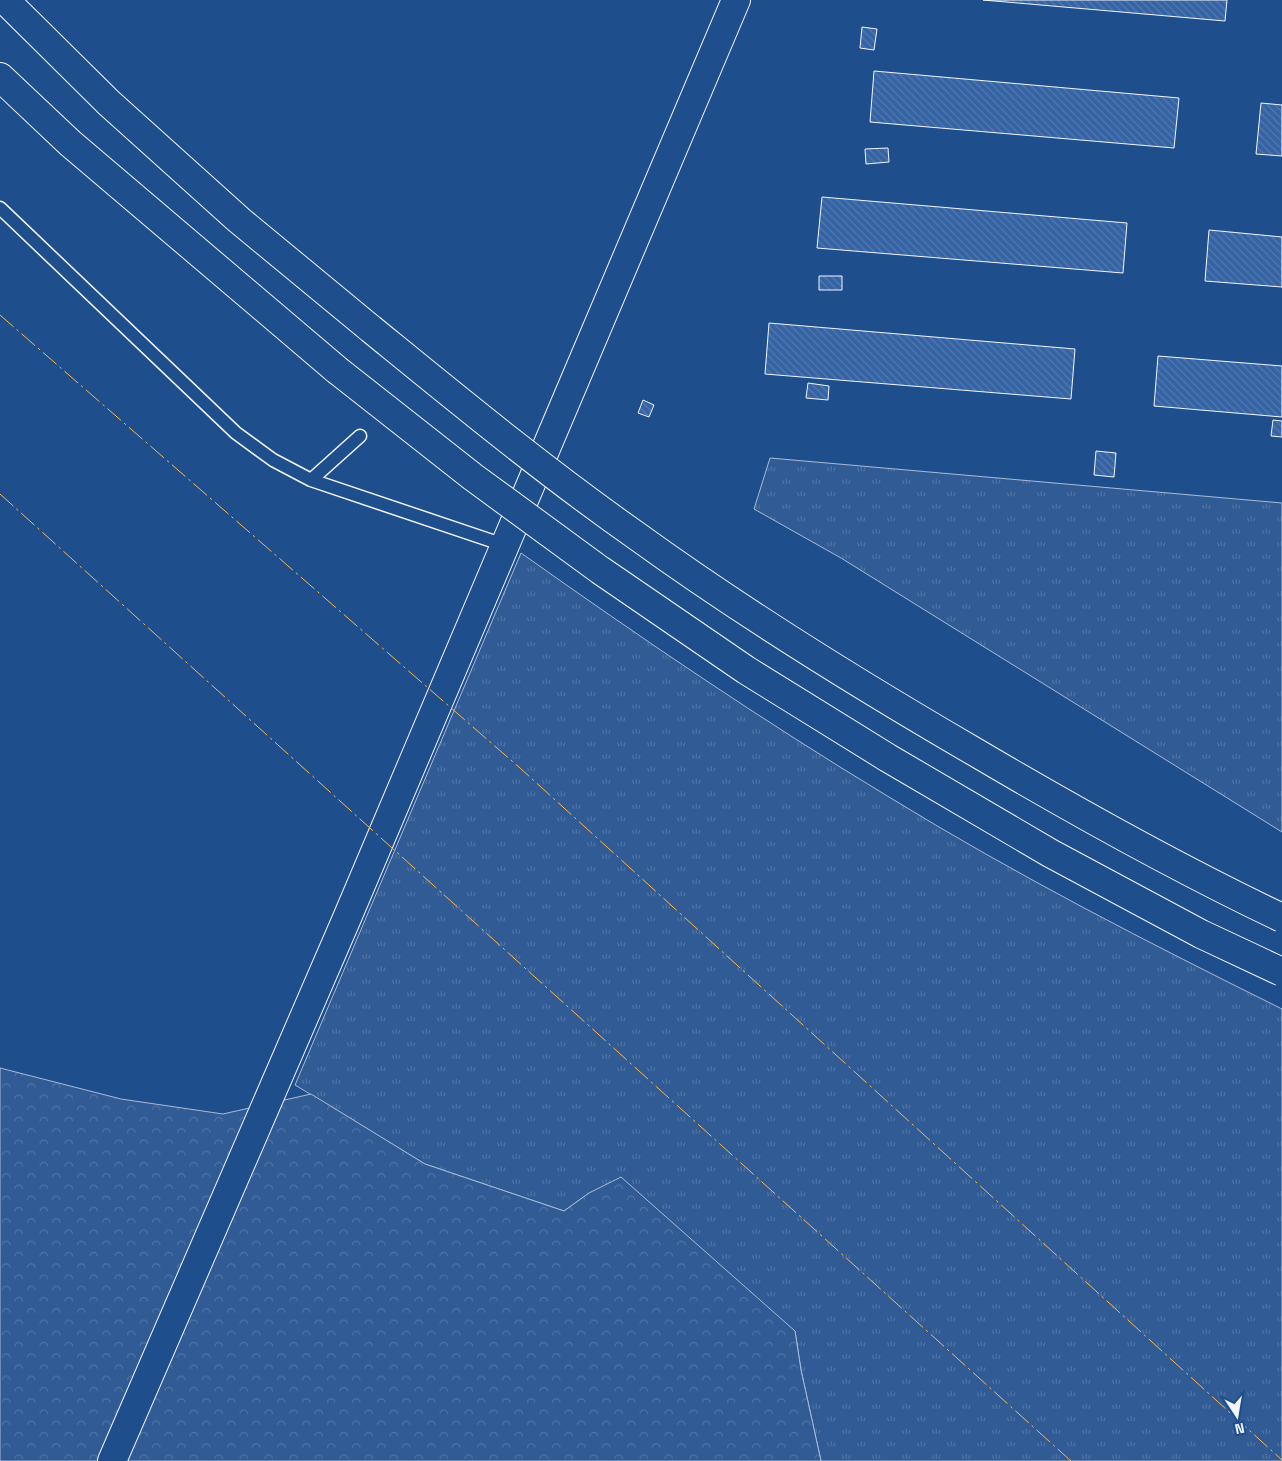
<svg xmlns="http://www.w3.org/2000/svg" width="1282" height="1461" viewBox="0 0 1282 1461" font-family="'Space Grotesk',sans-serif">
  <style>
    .grass { fill: url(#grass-tufts); stroke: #a8bbd7 }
    .forest { fill: url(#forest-crowns); stroke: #a8bbd7 }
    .building { fill: url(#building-back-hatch); stroke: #f2f6ff }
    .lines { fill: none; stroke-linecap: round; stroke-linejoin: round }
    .lane-casing { stroke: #f2f6ff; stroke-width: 15 }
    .secondary-casing { stroke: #f2f6ff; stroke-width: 30 }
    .highway-casing { stroke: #f2f6ff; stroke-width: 30 }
    .lane { stroke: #1f4e8c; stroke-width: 12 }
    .secondary { stroke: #1f4e8c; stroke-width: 28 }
    .highway { stroke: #1f4e8c; stroke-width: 28 }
    .highway-bridge-casing { stroke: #f2f6ff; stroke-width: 30; stroke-linecap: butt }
    .highway-bridge { stroke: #1f4e8c; stroke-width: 28 }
    .power { stroke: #ffb74d; stroke-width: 1; stroke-dasharray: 18 4 2.5 4; stroke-linecap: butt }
  </style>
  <defs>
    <pattern id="grass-tufts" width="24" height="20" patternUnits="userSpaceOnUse" patternTransform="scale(1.25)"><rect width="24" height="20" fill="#305b95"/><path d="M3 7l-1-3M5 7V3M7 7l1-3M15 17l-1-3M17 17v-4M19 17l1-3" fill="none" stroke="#4e73a5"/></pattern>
    <pattern id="forest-crowns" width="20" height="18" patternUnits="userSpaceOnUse" patternTransform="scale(1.25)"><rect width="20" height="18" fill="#305b95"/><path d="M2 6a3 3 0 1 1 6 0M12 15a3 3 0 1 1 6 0" fill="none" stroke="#4e73a5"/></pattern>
    <pattern id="building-back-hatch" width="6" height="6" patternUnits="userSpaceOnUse" patternTransform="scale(1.25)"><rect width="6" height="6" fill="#3563a3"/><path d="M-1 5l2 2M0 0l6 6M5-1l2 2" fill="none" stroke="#537ab1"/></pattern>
  </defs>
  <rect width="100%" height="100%" fill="#1f4e8c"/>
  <path class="grass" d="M 770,458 L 1282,503 L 1282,832 L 841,558 L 754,509 Z
    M 521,553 C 641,638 763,721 889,797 C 1016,875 1149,943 1282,1009 L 1282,1461 L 821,1461 L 801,1370 L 795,1331 L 589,1193 L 564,1211 L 425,1164 L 295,1085 Z"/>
  <path class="forest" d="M 0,1068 L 121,1099 L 223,1114 L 311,1094 L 425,1164 L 564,1211 L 589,1193 L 621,1177 L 795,1331 L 801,1370 L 821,1461 L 0,1461 Z"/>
  <path class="building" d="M 983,0 L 1227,0 L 1225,21 Z
    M 862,27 L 877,29 L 874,50 L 860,48 Z
    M 874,71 L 1179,98 L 1174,148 L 870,122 Z
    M 1261,103 L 1282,105 L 1282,156 L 1256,154 Z
    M 888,148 L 889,162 L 866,164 L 865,149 Z
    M 822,197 L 1127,223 L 1123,273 L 817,248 Z
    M 1209,230 L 1282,237 L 1282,287 L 1205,281 Z
    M 819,276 L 842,276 L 842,290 L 819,290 Z
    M 769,323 L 1075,349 L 1071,399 L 765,374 Z
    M 1158,356 L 1282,366 L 1282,417 L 1154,406 Z
    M 808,383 L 829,386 L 828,400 L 806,398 Z
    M 643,400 L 654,405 L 649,417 L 638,413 Z
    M 1273,420 L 1282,421 L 1282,437 L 1271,436 Z
    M 1096,451 L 1116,453 L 1114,477 L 1094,475 Z"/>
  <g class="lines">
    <defs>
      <path id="lane" d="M 0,208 L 236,433 L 273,460 L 311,480 L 504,545
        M 311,480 L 360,436"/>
      <path id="secondary" d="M 112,1461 L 347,918 L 736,0"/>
      <path id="highway" d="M 5,0 L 109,103 L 239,220 L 371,329
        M 0,77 L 70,143 L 337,370"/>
    </defs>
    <use href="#lane" class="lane-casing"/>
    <use href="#secondary" class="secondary-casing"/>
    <use href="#highway" class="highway-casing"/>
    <use href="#lane" class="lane"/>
    <use href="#secondary" class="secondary"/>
    <use href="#highway" class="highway"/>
    <defs>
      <path id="highway-bridge" d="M 371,329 C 457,399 543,470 634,534 C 743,613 858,684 975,752 C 1075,811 1177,868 1282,918
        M 337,370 L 473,477 L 600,570 L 746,670 L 888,758 L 1050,853 L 1201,934 L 1282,972"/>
    </defs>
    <use href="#highway-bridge" class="highway-bridge-casing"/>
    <use href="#highway-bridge" class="highway-bridge"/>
    <path class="power" d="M 0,315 L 520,768 L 1282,1460
      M 0,494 L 1071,1461"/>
  </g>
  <g transform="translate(1237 1416) rotate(168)" stroke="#1f4e8c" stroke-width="4" paint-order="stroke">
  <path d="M0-4L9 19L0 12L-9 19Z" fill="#f2f6ff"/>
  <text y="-8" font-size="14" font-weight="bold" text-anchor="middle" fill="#f2f6ff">N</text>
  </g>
</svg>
